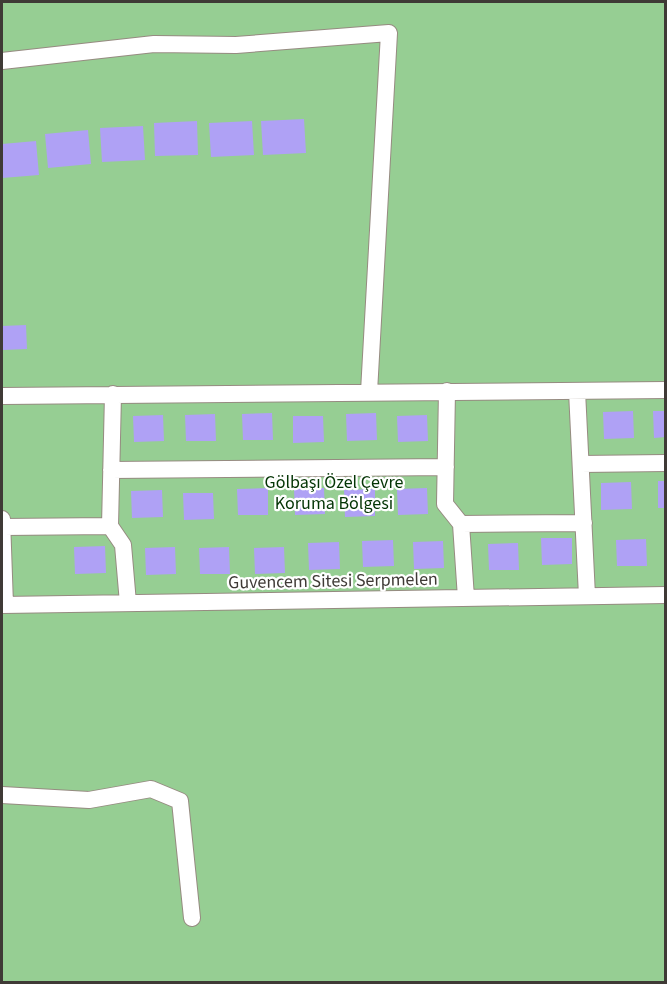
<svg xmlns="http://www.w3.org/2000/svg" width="667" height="984" viewBox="0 0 667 984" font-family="'Source Sans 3',sans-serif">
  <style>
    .green { fill: #96ce93 }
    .building { fill: #afa1f5 }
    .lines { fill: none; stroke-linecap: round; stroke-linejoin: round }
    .minor-casing { stroke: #968b81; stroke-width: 18 }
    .minor { stroke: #fff; stroke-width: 16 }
    .labels { text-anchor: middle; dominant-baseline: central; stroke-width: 4.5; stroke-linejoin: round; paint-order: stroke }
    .park-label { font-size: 18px; fill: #033404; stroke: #fff }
    .street-label { font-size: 18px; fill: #3f3a36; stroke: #fff }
  </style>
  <rect width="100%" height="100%" fill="#eee2d6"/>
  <path class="green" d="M 2,2 L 665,2 L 665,982 L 2,982 Z"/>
  <path class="building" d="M 304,119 L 306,153 L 263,155 L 261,121 Z
    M 197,121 L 198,155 L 155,156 L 154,123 Z
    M 252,121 L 254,155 L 211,157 L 209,123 Z
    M 143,126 L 145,160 L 102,162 L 100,128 Z
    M 88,130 L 91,164 L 48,168 L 45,134 Z
    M 36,141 L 39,175 L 2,178 L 2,144 Z
    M 26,325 L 27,349 L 3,350 L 2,326 Z
    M 633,411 L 634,438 L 604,439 L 603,412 Z
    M 653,411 L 666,411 L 666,437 L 654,438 Z
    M 272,413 L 273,440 L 243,440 L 242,414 Z
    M 376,413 L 377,440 L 347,441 L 346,414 Z
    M 215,414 L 216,441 L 186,441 L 185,415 Z
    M 163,415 L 164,441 L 134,442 L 133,416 Z
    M 427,415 L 428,441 L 398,442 L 397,416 Z
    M 293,416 L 323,416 L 324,442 L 293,443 Z
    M 658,481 L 666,481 L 666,508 L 658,508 Z
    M 631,482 L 632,509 L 601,510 L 601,483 Z
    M 268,488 L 268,515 L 238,515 L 237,489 Z
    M 324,488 L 325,514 L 295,515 L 294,489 Z
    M 427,488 L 428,514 L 398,515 L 397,489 Z
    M 375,489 L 375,516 L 345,517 L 344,490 Z
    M 162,490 L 163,517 L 132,518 L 131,491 Z
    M 183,493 L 213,493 L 214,519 L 184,520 Z
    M 541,538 L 572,538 L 572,564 L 542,565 Z
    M 646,539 L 647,566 L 617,566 L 616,540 Z
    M 393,540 L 394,566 L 363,567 L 362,541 Z
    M 443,541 L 444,568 L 414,569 L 413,542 Z
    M 339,542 L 340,569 L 309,570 L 308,543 Z
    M 518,543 L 519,570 L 489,570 L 488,544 Z
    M 105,546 L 106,573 L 75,574 L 74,547 Z
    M 175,547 L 176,574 L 146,575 L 145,548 Z
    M 229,547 L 230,574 L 200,574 L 199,548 Z
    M 284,547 L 285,573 L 255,574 L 254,548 Z"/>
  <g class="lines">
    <defs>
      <path id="minor" d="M 2,61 L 154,44 L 236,45 L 389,33 L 369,392
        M 447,391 L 445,504 L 461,524 L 466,598
        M 577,391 L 587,596
        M 113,394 L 110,526 L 123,545 L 128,603
        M 2,396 L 666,390
        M 581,464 L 666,463
        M 111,470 L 446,467
        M 2,519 L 5,605
        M 461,524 L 584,523
        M 3,527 L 110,526
        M 2,605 L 666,595
        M 2,795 L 89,800 L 151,789 L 180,801 L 192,918"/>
    </defs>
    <use href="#minor" class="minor-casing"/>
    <use href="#minor" class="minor"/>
  </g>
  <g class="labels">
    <g class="park-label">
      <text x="334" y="482">Gölbaşı Özel Çevre<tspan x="334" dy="21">Koruma Bölgesi</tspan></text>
    </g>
    <g class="street-label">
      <text transform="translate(333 581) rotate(-1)">Guvencem Sitesi Serpmelen</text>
    </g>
  </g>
  <rect width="667" height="984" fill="none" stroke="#3f3a36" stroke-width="6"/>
</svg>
